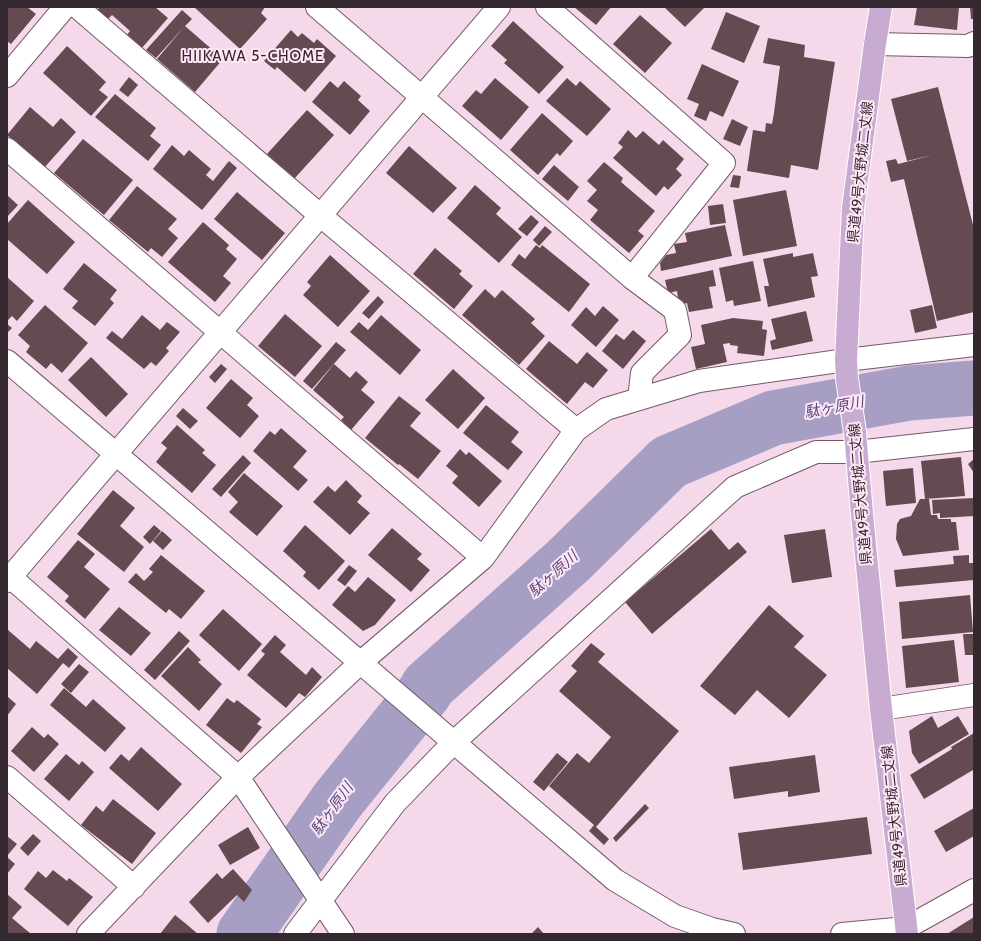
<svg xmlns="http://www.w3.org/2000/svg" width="981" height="941" viewBox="0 0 981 941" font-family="Cabin,'Noto Sans JP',sans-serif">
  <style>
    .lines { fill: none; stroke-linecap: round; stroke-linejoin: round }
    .river { stroke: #a79ec4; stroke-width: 55 }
    .building { fill: #654a51 }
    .minor-casing { stroke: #725a6a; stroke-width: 24 }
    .major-casing { stroke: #fff; stroke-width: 24 }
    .minor { stroke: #fff; stroke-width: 22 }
    .major { stroke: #c7abd1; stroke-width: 22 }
    .labels { text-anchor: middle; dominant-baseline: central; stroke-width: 4; stroke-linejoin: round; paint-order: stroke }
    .street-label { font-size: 14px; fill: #342930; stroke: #ffe8f6 }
    .neighbourhood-label { font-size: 15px; letter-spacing: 1px; fill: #372331; stroke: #ffe8f6 }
    .water-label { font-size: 15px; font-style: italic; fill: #57497d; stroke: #ffe8f6 }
  </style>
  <rect width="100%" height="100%" fill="#f5d9eb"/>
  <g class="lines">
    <path class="river" d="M 244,934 L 337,801 L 425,692 L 428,686 L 568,561 L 669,462 L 773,418 L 909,393 L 974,388"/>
  </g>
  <path class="building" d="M 7,7 L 27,7 L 36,14 L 11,44 L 7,41 Z
    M 100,7 L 155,7 L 168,18 L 141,49 L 126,36 L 130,31 L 112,15 L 107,20 L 96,11 Z
    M 194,7 L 265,7 L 261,13 L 267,19 L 240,49 Z
    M 574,7 L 611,7 L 596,25 Z
    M 664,7 L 705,7 L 685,27 Z
    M 917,7 L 959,7 L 957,30 L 914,25 Z
    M 970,7 L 974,7 L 974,19 L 971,19 Z
    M 182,10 L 192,19 L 185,26 L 223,59 L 195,92 L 157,59 L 184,27 L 156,58 L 146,50 Z
    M 726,12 L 760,26 L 744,63 L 711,49 Z
    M 640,15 L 672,43 L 645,73 L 613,44 Z
    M 513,21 L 564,67 L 539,94 L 504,63 L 507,60 L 491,46 Z
    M 291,30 L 298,37 L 302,33 L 314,43 L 317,39 L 336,56 L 305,92 L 277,67 L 275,70 L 264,61 Z
    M 768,38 L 805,45 L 804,57 L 835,62 L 818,170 L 791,165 L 789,178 L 747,171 L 753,130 L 765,132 L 766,123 L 772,124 L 774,113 L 780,66 L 763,63 Z
    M 67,46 L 106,82 L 99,90 L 108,97 L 91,116 L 43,73 Z
    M 702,64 L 739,81 L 723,117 L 710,111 L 706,121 L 694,116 L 699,104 L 687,99 Z
    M 129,77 L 138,85 L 128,97 L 119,90 Z
    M 495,78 L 529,107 L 501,140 L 462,106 L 476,90 L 481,94 Z
    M 567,78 L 576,86 L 580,81 L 611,109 L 587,136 L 546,101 Z
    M 330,81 L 338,88 L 344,81 L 361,96 L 358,100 L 370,111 L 350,135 L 312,102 Z
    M 938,87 L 974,229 L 974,312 L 937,321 L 904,179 L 891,182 L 886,161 L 896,159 L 898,164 L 933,155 L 907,161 L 891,99 Z
    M 115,94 L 156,128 L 150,136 L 161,145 L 148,161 L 95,117 Z
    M 30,107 L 53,127 L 61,118 L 76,132 L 44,168 L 7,135 Z
    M 307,110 L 334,135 L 294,179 L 267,154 Z
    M 542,113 L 573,141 L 560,156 L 557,153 L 538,175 L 510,150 Z
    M 732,119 L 748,127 L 740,146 L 723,139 Z
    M 628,130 L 636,138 L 643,131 L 659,145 L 663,140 L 684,159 L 676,169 L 682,175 L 668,190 L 664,186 L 656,196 L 613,158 L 623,147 L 618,143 Z
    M 83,139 L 133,180 L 104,215 L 54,173 Z
    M 172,145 L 184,156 L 189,150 L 211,169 L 206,175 L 213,181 L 229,161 L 237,168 L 202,210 L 153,169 Z
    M 409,146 L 457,188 L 433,213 L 386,173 Z
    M 604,162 L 623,178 L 621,182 L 655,211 L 638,231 L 644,236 L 629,253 L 590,220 L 598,210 L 587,201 L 597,190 L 587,181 Z
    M 554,165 L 579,187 L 568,201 L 542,179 Z
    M 733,175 L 741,176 L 739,188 L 730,187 Z
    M 475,185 L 501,208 L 496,214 L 522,237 L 499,263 L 447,218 Z
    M 137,186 L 177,219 L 168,229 L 178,238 L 162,257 L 151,248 L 148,252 L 109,220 Z
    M 786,190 L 797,246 L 743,256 L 733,200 Z
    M 237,192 L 285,233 L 262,260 L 214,219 Z
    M 7,195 L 18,205 L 7,217 Z
    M 28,200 L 75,242 L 47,274 L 7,239 L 7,224 Z
    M 723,204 L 726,223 L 710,225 L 708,206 Z
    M 531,215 L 539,222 L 527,236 L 518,229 Z
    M 203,222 L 229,245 L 226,249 L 237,259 L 223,276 L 231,283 L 215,302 L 168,262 Z
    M 725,225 L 732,256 L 661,271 L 660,263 L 666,255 L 676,253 L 674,244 L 687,242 L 685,233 Z
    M 545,226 L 552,232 L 539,246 L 533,240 Z
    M 536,245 L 540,248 L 542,245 L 590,284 L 569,312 L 511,265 L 519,254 L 525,259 Z
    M 435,248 L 462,271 L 459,274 L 473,286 L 454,309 L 413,274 Z
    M 793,253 L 793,257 L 813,253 L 818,276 L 811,277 L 815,297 L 768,307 L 764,286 L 769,286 L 763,259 Z
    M 330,255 L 370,291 L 338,327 L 303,295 L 311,286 L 307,282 Z
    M 753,261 L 761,301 L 734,306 L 733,300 L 726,302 L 719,268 Z
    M 84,263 L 117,290 L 110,299 L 114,303 L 95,326 L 72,308 L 78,301 L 63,289 Z
    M 713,270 L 716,286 L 709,287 L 713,308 L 689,312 L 687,303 L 679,305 L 677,291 L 668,293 L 665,280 Z
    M 7,277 L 34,301 L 17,321 L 12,316 L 7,321 Z
    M 485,289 L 495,298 L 502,290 L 535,319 L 531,323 L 545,336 L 519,365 L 462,315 Z
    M 378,296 L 384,302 L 369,319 L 362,313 Z
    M 45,305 L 88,343 L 62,373 L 51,363 L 46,369 L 26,352 L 30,346 L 18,335 Z
    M 932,305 L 937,328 L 915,333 L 910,310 Z
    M 603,306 L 619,320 L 596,347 L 571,325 L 586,307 L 595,316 Z
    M 806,311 L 813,341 L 772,350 L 770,341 L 776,339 L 771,319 Z
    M 285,314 L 322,346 L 295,377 L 258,346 Z
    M 142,315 L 160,330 L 167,322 L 180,332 L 166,348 L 169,351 L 156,366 L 151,362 L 144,369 L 106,338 L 112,331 L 122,339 Z
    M 381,315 L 421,350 L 400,375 L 350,332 L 359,322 L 368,330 Z
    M 733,318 L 763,321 L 762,329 L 767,330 L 764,356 L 737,353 L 738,346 L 730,345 L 730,343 L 723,344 L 727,362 L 696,369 L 691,347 L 705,344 L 701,325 Z
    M 7,324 L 12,328 L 7,333 Z
    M 633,330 L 646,341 L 623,369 L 602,351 L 616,334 L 624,340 Z
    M 549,341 L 577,364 L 587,352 L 608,370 L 593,388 L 585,382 L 567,404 L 526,369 Z
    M 336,342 L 346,350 L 312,389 L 303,381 Z
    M 91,357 L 128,394 L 106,417 L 68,380 Z
    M 221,364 L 227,369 L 215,383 L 209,377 Z
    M 334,364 L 350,378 L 356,371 L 368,382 L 361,390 L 375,402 L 351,430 L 341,420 L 344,417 L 313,390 Z
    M 453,369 L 485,398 L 458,429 L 425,400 Z
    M 231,379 L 253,398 L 247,405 L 259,416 L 240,438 L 206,408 Z
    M 399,396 L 421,413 L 410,426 L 441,451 L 418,479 L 399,464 L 398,465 L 365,438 Z
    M 486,405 L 519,432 L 511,442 L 523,452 L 508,470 L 463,433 Z
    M 183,408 L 198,421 L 190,429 L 176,416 Z
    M 177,425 L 205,450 L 202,453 L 216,465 L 192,493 L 156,462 L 167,448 L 161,443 Z
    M 281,428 L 307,451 L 293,467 L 308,480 L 298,491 L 253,451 L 270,431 L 275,435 Z
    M 460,449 L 466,455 L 469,452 L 502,481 L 479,507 L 452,483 L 458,476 L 446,466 Z
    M 243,455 L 251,463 L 221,497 L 212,489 Z
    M 961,457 L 965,496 L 925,499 L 921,461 Z
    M 974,459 L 974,473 L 968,464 Z
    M 913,468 L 916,503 L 886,506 L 883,471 Z
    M 244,473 L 283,506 L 257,536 L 229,512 L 238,502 L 228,492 Z
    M 346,480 L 362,496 L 357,502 L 370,513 L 350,535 L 313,502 L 328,486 L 335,492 Z
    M 113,490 L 135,508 L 120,526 L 144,547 L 124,572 L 77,534 Z
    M 974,498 L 974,516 L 940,518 L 940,513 L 933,514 L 932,500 Z
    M 920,499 L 929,499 L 931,515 L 937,515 L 938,519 L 951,519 L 951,522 L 956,522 L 959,550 L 903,556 L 896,539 L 897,524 L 900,519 L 911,516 Z
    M 154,525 L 161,531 L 150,544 L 143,537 Z
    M 305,525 L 345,561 L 319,590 L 303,576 L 306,572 L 283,551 Z
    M 392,528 L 422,554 L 417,559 L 430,570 L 411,592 L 368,555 Z
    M 711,529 L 729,550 L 738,542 L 747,552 L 652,634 L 625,602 Z
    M 825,529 L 832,577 L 792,583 L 784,535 Z
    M 162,531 L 172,540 L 163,550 L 153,541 Z
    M 78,540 L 95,554 L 84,567 L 110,589 L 85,619 L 65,601 L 69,596 L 47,577 Z
    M 161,555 L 205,591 L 181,619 L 169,609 L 166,613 L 128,582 L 136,573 L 144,581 L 153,572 L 149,569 Z
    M 969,555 L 969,563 L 974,563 L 974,580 L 896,587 L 894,570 L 954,564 L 953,556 Z
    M 349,565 L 357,571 L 345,586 L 337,580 Z
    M 368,577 L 396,600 L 375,625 L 363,631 L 332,605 L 348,586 L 355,592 Z
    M 970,595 L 973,632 L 902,639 L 899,602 Z
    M 769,605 L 804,636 L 794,647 L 827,675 L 789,718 L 757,690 L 735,715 L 700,686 Z
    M 119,607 L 151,633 L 131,656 L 99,630 Z
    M 223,609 L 262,644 L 239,671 L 199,635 Z
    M 8,630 L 30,649 L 36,641 L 58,659 L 68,648 L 78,657 L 69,668 L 63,663 L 37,694 L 7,668 L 7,632 Z
    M 179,631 L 190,641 L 155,680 L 144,670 Z
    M 963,634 L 974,634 L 974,655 L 965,655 Z
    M 275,635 L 286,645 L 280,652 L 306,675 L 312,667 L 322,677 L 305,697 L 299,693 L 286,708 L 247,675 L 265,654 L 261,651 Z
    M 954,640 L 959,682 L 906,688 L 902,646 Z
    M 591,643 L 605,654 L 598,662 L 679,731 L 596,827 L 609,839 L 604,845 L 589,831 L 594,825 L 549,786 L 577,753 L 589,763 L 611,737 L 559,691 L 577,671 L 571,666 Z
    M 188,647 L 201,660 L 198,662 L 222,684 L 199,711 L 161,676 Z
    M 79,664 L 89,672 L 71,693 L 61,684 Z
    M 64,688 L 86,707 L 93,699 L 126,728 L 105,752 L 50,705 Z
    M 7,696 L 16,704 L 7,716 Z
    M 227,698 L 234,703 L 237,700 L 261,719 L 257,724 L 262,727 L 241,753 L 206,725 Z
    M 932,716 L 938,728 L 958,716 L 969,734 L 919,764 L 912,753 L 909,731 Z
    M 32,727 L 44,738 L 48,734 L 59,744 L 34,772 L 11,751 Z
    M 974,733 L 974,772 L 973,770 L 924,799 L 910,775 L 952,749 L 951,747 Z
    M 141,747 L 182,784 L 158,811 L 109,768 L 121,754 L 129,761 Z
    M 557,753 L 568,762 L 544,791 L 533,782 Z
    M 66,754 L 79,765 L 82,761 L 94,772 L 69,801 L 44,779 Z
    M 815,755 L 820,792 L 788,797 L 788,791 L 734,799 L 729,767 Z
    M 113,799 L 156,833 L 132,864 L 81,825 L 96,806 L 103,812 Z
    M 645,804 L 649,808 L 616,842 L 613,838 Z
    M 974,808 L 974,836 L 946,852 L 934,831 Z
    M 867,817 L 872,854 L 743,870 L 738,833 Z
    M 248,827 L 260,848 L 230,865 L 218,845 Z
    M 33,834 L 41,841 L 28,856 L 20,848 Z
    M 7,836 L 17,844 L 7,856 Z
    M 7,857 L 15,864 L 7,874 Z
    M 233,869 L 252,890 L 244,902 L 237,895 L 208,923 L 189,902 L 217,873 L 222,879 Z
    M 53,870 L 67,881 L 69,878 L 93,897 L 68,926 L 24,889 L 38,871 L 46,878 Z
    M 7,894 L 22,907 L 12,918 L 31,934 L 7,934 Z
    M 175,915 L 185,923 L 198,934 L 160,934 Z
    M 974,917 L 974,934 L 947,934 Z
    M 538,927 L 544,934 L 531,934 Z"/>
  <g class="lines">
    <defs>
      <path id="minor" d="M 317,7 L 632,278 L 724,163 L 547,7
        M 875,44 L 968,46 L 974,43
        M 7,76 L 65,7
        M 7,149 L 483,558 L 576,430 L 321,216 L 77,7
        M 632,278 L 675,310 L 680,335 L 642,373 L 639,399
        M 7,361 L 615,880 L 675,916 L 712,929 L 734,934
        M 576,430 L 606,409 L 699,381 L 846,360 L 974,345
        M 7,574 L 238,777 L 343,934
        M 7,581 L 499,7
        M 881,709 L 974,695
        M 7,777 L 134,887
        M 88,934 L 235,780 L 360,663 L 483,558
        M 295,934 L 395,803 L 453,743 L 735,487 L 816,452 L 856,452 L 974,439
        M 842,934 L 906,928 L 974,890"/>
      <path id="major" d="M 881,7 L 875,44 L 853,208 L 846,360 L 847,379 L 855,432 L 862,514 L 881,709 L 907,934"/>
    </defs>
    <use href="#minor" class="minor-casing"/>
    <use href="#major" class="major-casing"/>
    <use href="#minor" class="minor"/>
    <use href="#major" class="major"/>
  </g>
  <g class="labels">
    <g class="street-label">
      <text transform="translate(860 172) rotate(-84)">県道49号大野城二丈線</text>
      <text transform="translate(860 494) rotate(-95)">県道49号大野城二丈線</text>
      <text transform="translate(894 816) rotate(-96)">県道49号大野城二丈線</text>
    </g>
    <g class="neighbourhood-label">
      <text x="253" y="56">HIIKAWA 5-CHOME</text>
    </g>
    <g class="water-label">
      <text transform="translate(834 407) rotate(-11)">駄ヶ原川</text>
      <text transform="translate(553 574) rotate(-42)">駄ヶ原川</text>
      <text transform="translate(332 809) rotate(-54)">駄ヶ原川</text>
    </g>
  </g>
  <rect width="981" height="941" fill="none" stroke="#342930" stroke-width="16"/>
</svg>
